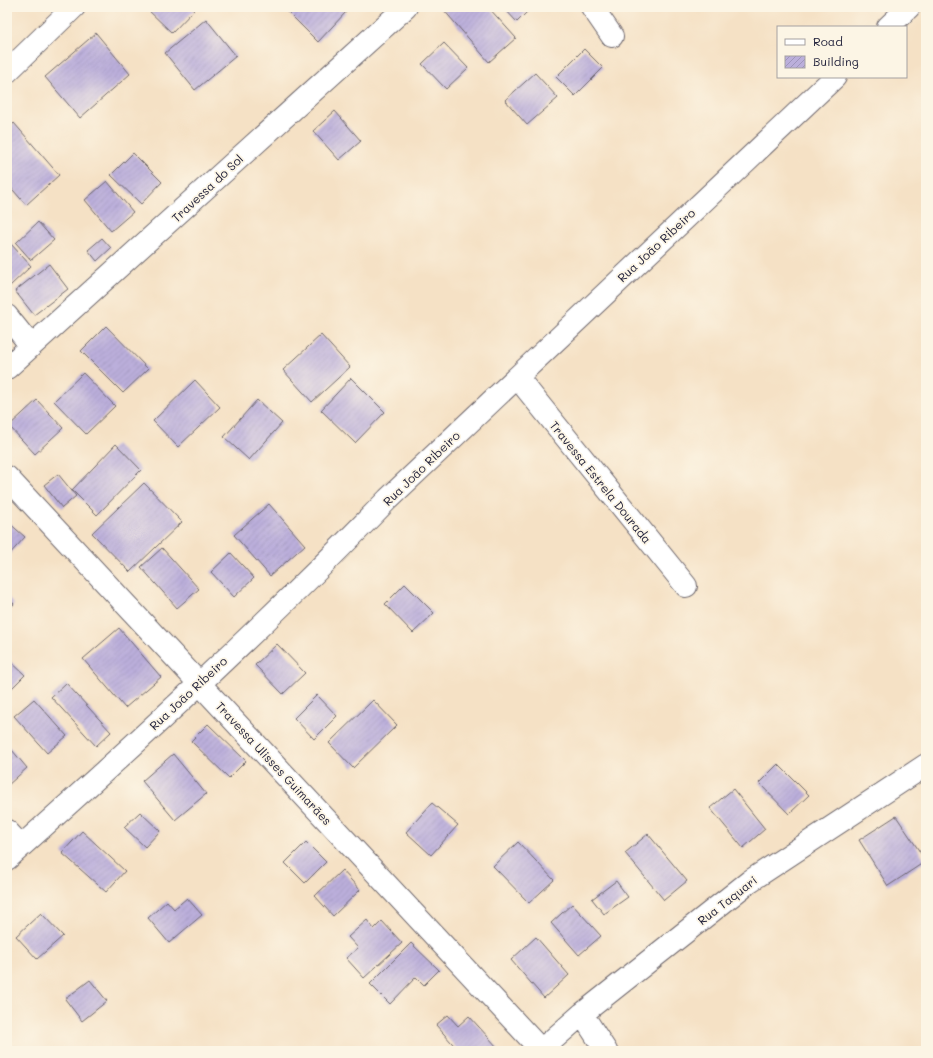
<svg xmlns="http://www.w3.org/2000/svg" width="933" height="1058" viewBox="0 0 933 1058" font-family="Mali,sans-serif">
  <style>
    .building { fill: url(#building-hatch) }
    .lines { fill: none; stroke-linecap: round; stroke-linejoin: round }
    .street-casing { stroke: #6c656b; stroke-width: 24 }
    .street { stroke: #fff; stroke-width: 22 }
    .labels { text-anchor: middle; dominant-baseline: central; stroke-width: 3.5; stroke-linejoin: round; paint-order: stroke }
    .street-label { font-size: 12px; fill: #22223b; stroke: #fcf5e5 }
  </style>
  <defs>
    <pattern id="building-hatch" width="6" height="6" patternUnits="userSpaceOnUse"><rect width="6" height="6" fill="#bbafdb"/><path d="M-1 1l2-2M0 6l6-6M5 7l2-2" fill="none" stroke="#a096bd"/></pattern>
  </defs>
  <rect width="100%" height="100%" fill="#fcf5e5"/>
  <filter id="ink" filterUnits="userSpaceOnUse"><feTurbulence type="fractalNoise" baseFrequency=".025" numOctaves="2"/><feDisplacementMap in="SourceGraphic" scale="8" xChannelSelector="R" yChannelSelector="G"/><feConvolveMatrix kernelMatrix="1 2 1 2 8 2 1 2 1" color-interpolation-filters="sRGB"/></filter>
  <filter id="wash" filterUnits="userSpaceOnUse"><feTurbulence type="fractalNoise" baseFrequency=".012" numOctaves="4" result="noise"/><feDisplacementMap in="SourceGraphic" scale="16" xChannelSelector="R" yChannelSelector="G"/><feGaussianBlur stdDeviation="0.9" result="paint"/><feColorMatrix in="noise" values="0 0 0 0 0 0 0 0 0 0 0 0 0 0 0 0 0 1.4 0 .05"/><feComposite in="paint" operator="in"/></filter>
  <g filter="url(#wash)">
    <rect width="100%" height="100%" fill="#f5e1c5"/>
    <g id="blocks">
      <path class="building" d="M 145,7 L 191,7 L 194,10 L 172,33 Z
        M 283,7 L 340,7 L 346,12 L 318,42 Z
        M 443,7 L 488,7 L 516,38 L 489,62 L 442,8 Z
        M 503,7 L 532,7 L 517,22 Z
        M 206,19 L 236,56 L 195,90 L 165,53 Z
        M 96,33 L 130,74 L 80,118 L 45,77 Z
        M 444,43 L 468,68 L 446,89 L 422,64 Z
        M 584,49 L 603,68 L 575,96 L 556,77 Z
        M 535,73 L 558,98 L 527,125 L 505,100 Z
        M 335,111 L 361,141 L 339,160 L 313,131 Z
        M 14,123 L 59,175 L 26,205 L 7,183 L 7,130 Z
        M 133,153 L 162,182 L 141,204 L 111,175 Z
        M 107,181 L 133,212 L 111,231 L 85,200 Z
        M 38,222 L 54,240 L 31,260 L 16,243 Z
        M 102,238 L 111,248 L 97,261 L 88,250 Z
        M 10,243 L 31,266 L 10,286 L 7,282 L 7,246 Z
        M 49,264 L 68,289 L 34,315 L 15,291 Z
        M 106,326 L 148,369 L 123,393 L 81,351 Z
        M 321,335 L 350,367 L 312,402 L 283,370 Z
        M 83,373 L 115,406 L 86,434 L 54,401 Z
        M 351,378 L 385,412 L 355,443 L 321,410 Z
        M 195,380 L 220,407 L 178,447 L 153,421 Z
        M 37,400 L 63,428 L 35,454 L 9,426 Z
        M 257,400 L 282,423 L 249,460 L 224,437 Z
        M 116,444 L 141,470 L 97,515 L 72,490 Z
        M 58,474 L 76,496 L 62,508 L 44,485 Z
        M 144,483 L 182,522 L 130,572 L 92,533 Z
        M 269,504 L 305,545 L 270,576 L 234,535 Z
        M 7,521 L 25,537 L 7,557 Z
        M 162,548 L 199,589 L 177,608 L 141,567 Z
        M 231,553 L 254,578 L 234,597 L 211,572 Z
        M 405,584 L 434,613 L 413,633 L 385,604 Z
        M 7,596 L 14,604 L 7,611 Z
        M 119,628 L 161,677 L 125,708 L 83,659 Z
        M 277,644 L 305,673 L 283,694 L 255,665 Z
        M 7,658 L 25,675 L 10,690 L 7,687 Z
        M 66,683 L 111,732 L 96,746 L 51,697 Z
        M 317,695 L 337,716 L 314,739 L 294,718 Z
        M 34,699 L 67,736 L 47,753 L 14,716 Z
        M 373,700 L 397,725 L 353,768 L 329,743 Z
        M 208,724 L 246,761 L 229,778 L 191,741 Z
        M 7,744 L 27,768 L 7,786 Z
        M 173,754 L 206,794 L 175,820 L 142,781 Z
        M 778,764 L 809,795 L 789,814 L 759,783 Z
        M 733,789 L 765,829 L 743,848 L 710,808 Z
        M 432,803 L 458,825 L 431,855 L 406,832 Z
        M 140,812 L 160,831 L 145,847 L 124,827 Z
        M 896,816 L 926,861 L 888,886 L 859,840 Z
        M 82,831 L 125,871 L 106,892 L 62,853 Z
        M 648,834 L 687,881 L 664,900 L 625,853 Z
        M 306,842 L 326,862 L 305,883 L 285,863 Z
        M 518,842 L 554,880 L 529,903 L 493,866 Z
        M 342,870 L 360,890 L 333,916 L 315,896 Z
        M 616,881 L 628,897 L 604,914 L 592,899 Z
        M 187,898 L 202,915 L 169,943 L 148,918 L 167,901 L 174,909 Z
        M 572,904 L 601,936 L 579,955 L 551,923 Z
        M 41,913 L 63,936 L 37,959 L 16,936 Z
        M 367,920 L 374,929 L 382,921 L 402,943 L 364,978 L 346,958 L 358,948 L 348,937 Z
        M 536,937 L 569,975 L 544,998 L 511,960 Z
        M 411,943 L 439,970 L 424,985 L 416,977 L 390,1004 L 370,984 Z
        M 90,980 L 107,1001 L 82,1021 L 65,999 Z
        M 448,1015 L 458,1026 L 469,1016 L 498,1048 L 494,1051 L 459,1051 L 436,1025 Z"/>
    </g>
  </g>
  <g filter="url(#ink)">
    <use href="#blocks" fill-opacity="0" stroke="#6c656b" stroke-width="1"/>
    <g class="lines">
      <defs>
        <path id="street" d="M 592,7 L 612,36
          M 888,27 L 909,7
          M 7,72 L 74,7
          M 7,316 L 31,346
          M 7,368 L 406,7
          M 517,377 L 686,586
          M 7,477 L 541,1050
          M 7,831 L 21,846
          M 7,859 C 137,743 267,624 388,499 L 835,77
          M 582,1014 L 606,1051
          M 540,1051 L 582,1014 L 750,881 L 926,765"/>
      </defs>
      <use href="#street" class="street-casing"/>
      <use href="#street" class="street"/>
    </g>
  </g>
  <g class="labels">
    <g class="street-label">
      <text transform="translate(207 188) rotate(-43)">Travessa do Sol</text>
      <text transform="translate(656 245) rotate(-43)">Rua João Ribeiro</text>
      <text transform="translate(421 468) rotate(-44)">Rua João Ribeiro</text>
      <text transform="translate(601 482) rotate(51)">Travessa Estrela Dourada</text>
      <text transform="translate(188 693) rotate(-43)">Rua João Ribeiro</text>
      <text transform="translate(274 763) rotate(47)">Travessa Ulisses Guimarães</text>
      <text transform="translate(727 900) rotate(-38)">Rua Taquari</text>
    </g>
  </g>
  <rect width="933" height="1058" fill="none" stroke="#fcf5e5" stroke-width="24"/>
  <rect x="777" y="26" width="130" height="52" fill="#fcf5e5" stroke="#a5a1a1"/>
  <rect x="785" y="39" width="20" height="6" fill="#ffffff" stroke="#a5a1a1"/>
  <text x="813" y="46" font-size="12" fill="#22223b">Road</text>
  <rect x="785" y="56" width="20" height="12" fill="url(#building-hatch)" stroke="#a5a1a1"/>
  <text x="813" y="66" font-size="12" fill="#22223b">Building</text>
</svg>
